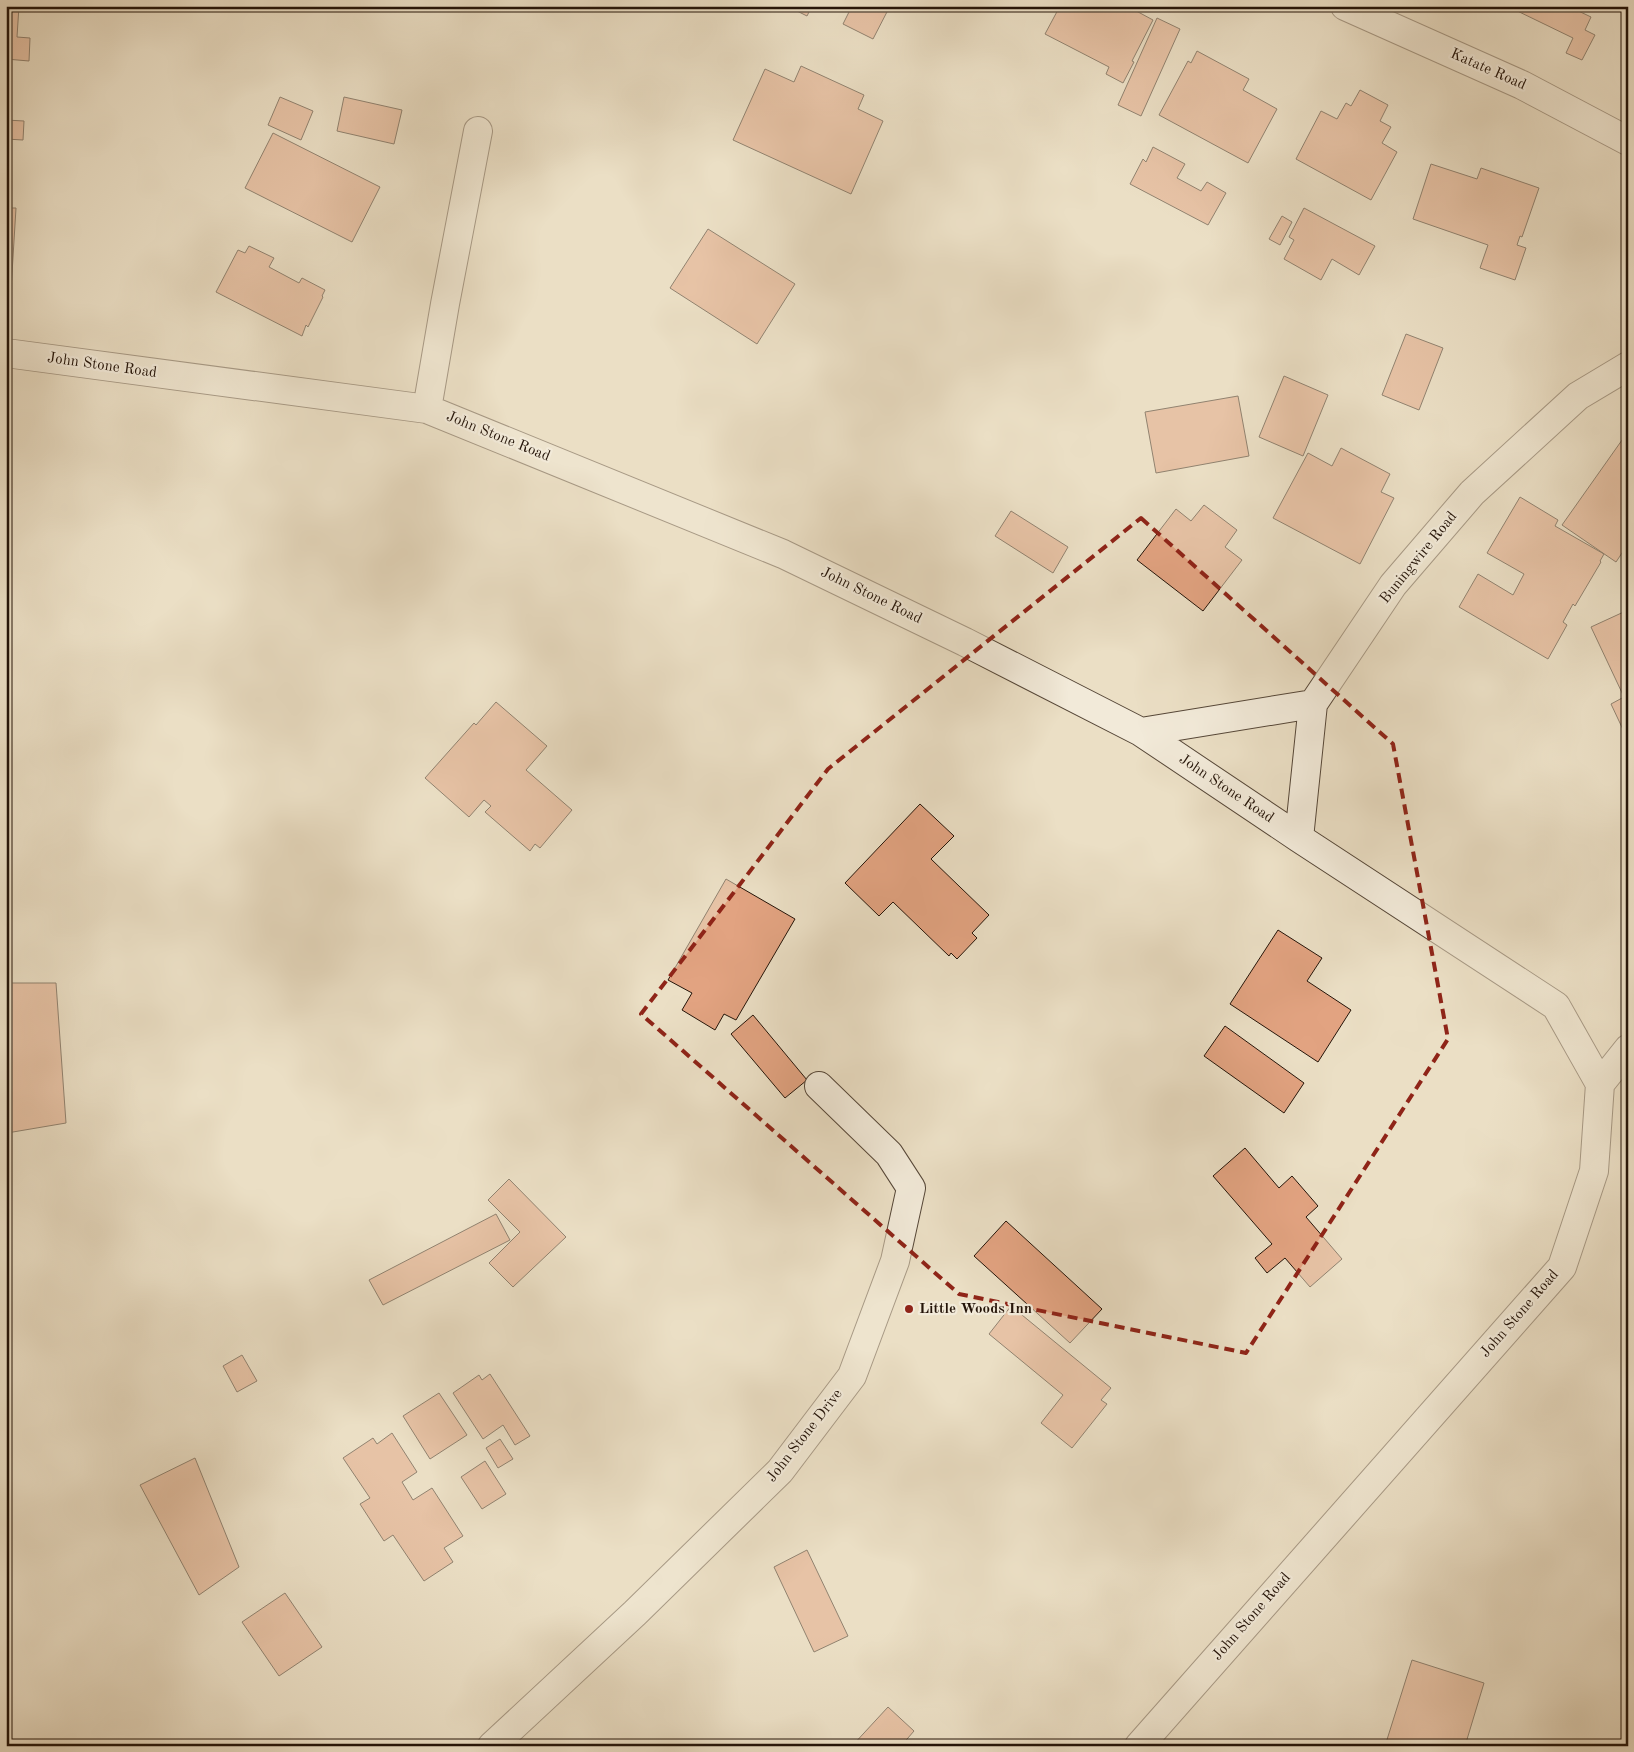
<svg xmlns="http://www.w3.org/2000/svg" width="1634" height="1752" viewBox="0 0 1634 1752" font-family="'Old Standard TT',serif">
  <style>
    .building { fill: #e2a381; stroke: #241409 }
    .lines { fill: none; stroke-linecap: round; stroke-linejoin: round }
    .street-casing { stroke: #564738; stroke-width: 30 }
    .street { stroke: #f2ead9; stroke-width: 28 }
    .marked { fill: none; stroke: #8f2418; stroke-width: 4; stroke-dasharray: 10 6; stroke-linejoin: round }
    .poi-dot { fill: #8f2418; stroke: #f2ead9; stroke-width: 2 }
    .labels { text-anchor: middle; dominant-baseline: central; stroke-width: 4.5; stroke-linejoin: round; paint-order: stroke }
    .street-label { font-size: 15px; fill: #241409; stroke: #f2ead9 }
    .poi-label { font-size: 15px; font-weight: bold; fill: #241409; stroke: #f2ead9; text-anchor: start }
  </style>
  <rect width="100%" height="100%" fill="#ebdfc5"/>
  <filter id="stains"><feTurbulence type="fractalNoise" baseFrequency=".004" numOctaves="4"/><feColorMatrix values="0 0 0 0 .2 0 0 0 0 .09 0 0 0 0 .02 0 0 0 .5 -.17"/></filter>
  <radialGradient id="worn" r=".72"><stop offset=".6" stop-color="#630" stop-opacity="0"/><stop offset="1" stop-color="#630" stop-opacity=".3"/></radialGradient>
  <path class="building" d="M 6,6 L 19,6 L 17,37 L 30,38 L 29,61 L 6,59 Z
    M 787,6 L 812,6 L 807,16 Z
    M 852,6 L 886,6 L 889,8 L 873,39 L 843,24 Z
    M 1060,6 L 1127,6 L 1153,20 L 1132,61 L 1134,62 L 1123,83 L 1106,74 L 1109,67 L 1045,34 Z
    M 1507,6 L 1568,6 L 1591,17 L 1585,30 L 1595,35 L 1582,60 L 1566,53 L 1573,38 Z
    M 1157,18 L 1180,29 L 1141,116 L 1118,105 Z
    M 1197,51 L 1249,79 L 1243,90 L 1277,109 L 1248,163 L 1159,115 L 1188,61 L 1191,63 Z
    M 801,66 L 864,95 L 858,109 L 883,121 L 851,194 L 733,140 L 765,69 L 794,82 Z
    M 1360,90 L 1388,105 L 1380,121 L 1391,127 L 1382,143 L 1397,152 L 1371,200 L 1296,159 L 1321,111 L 1337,119 L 1346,103 L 1351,106 Z
    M 280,97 L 313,111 L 301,140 L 268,125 Z
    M 344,97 L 402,110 L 394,144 L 337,131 Z
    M 6,120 L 24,121 L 23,140 L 6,139 Z
    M 273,133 L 380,187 L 352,242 L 245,188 Z
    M 1153,147 L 1185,164 L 1177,178 L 1201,191 L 1207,182 L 1226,193 L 1208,225 L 1130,184 L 1143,159 L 1146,162 Z
    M 1431,164 L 1477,179 L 1481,168 L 1539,188 L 1522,237 L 1520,236 L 1517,245 L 1526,248 L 1515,280 L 1480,268 L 1488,245 L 1413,219 Z
    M 6,208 L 16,208 L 11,290 L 6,290 Z
    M 1304,208 L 1375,246 L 1359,275 L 1332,259 L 1321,280 L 1284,259 L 1294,240 L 1289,237 Z
    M 1282,216 L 1292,222 L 1280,245 L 1269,239 Z
    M 708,229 L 795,284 L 757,344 L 670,288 Z
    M 249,246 L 274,258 L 269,267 L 299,283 L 302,278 L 325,290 L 322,296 L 323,297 L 308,327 L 306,325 L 302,336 L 216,292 L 238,250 L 245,253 Z
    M 1406,334 L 1443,348 L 1419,410 L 1382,395 Z
    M 1284,376 L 1328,395 L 1303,456 L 1259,437 Z
    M 1238,396 L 1249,456 L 1156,473 L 1145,412 Z
    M 1627,433 L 1628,544 L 1616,562 L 1562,525 Z
    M 1341,448 L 1390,474 L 1381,492 L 1394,498 L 1360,564 L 1273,518 L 1308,453 L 1332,466 Z
    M 1520,497 L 1558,520 L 1555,526 L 1604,554 L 1600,561 L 1601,562 L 1575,606 L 1573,604 L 1563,622 L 1567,625 L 1548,659 L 1459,607 L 1478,574 L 1513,595 L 1524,574 L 1487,553 Z
    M 1204,505 L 1237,530 L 1225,547 L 1242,560 L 1203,611 L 1137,560 L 1176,509 L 1191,521 Z
    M 1011,511 L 1068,547 L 1053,573 L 995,536 Z
    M 1628,610 L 1628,738 L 1627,738 L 1611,704 L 1624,697 L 1591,627 Z
    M 496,702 L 547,746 L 526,770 L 572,810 L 540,848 L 535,844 L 530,851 L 485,812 L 491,806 L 484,800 L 469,817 L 425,778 L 474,723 L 476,725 Z
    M 920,804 L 954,836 L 931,859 L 989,915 L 972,933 L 977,938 L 957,959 L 951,953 L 949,956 L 893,902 L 879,916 L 845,883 Z
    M 726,879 L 795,919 L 736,1020 L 724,1014 L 715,1030 L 682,1010 L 692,993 L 668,980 Z
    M 1278,930 L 1322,958 L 1307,981 L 1351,1010 L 1318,1062 L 1230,1004 Z
    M 6,983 L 56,983 L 66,1123 L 7,1133 Z
    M 753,1015 L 807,1080 L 785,1098 L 731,1034 Z
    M 1225,1026 L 1304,1083 L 1284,1113 L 1204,1056 Z
    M 1245,1148 L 1279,1188 L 1292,1176 L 1318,1206 L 1306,1217 L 1342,1259 L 1310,1287 L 1285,1258 L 1267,1273 L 1255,1258 L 1272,1244 L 1213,1176 Z
    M 509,1179 L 566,1237 L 513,1287 L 489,1263 L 520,1232 L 488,1200 Z
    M 496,1214 L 510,1240 L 383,1305 L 369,1280 Z
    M 1006,1221 L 1102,1309 L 1070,1343 L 974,1256 Z
    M 1011,1306 L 1111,1388 L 1101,1400 L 1107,1404 L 1072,1448 L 1041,1423 L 1063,1395 L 989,1334 Z
    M 242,1355 L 257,1381 L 237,1392 L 223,1366 Z
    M 490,1374 L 530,1436 L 515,1445 L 503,1425 L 483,1439 L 453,1393 L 479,1375 L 482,1380 Z
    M 439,1393 L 467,1435 L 430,1459 L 403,1416 Z
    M 392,1433 L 417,1472 L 402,1482 L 413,1500 L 432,1488 L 463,1536 L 444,1548 L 453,1562 L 424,1581 L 393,1535 L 384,1541 L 360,1504 L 370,1498 L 343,1458 L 373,1438 L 377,1444 Z
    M 500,1439 L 513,1459 L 498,1468 L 486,1448 Z
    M 195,1458 L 239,1567 L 199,1595 L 140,1485 Z
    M 485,1461 L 506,1494 L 482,1509 L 461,1477 Z
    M 807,1550 L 848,1636 L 814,1652 L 774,1567 Z
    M 285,1593 L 322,1647 L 279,1676 L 242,1622 Z
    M 1412,1660 L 1484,1683 L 1465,1746 L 1385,1746 Z
    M 888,1707 L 914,1731 L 901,1746 L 852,1746 Z"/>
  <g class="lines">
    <defs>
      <path id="street" d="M 1345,6 L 1522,85 L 1628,141
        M 6,353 L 427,409 L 783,554 L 965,642 L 1141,732 L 1299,838 L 1556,1006 L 1600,1084 L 1594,1171 L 1562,1267 L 1139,1746
        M 427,409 L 445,304 L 478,131
        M 1141,732 L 1313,704
        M 1299,838 L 1313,704 L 1393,585 L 1472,493 L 1578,396 L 1628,366
        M 1600,1084 L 1628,1049
        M 492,1746 L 635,1613 L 780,1471 L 852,1376 L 895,1261 L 911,1188 L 889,1154 L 819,1086"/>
    </defs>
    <use href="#street" class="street-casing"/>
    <use href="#street" class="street"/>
  </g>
  <path d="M0 0H1634V1752H0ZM 1141,518 L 1393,744 L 1448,1039 L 1246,1353 L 959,1294 L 641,1014 L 828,769 Z" fill="#ebdfc5" fill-opacity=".55" fill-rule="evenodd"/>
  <path class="marked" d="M 1141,518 L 1393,744 L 1448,1039 L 1246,1353 L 959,1294 L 641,1014 L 828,769 Z"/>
  <circle class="poi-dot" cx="909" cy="1309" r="5"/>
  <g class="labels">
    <g class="street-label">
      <text transform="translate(1488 70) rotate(24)">Katate Road</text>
      <text transform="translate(102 366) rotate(8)">John Stone Road</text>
      <text transform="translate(498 437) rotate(22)">John Stone Road</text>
      <text transform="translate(1419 558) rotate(-51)">Buningwire Road</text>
      <text transform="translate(871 596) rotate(26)">John Stone Road</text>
      <text transform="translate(1226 789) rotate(34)">John Stone Road</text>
      <text transform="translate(1520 1314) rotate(-49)">John Stone Road</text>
      <text transform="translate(805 1436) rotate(-52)">John Stone Drive</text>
      <text transform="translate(1252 1617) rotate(-49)">John Stone Road</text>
    </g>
    <g class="poi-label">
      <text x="919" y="1309">Little Woods Inn</text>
    </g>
  </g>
  <rect width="1634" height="1752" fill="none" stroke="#ebdfc5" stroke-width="25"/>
  <rect x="8" y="8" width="1619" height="1737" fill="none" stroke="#241409" stroke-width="2.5"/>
  <rect x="12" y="12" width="1609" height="1727" fill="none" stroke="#241409"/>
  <rect width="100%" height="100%" filter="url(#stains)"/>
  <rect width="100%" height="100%" fill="url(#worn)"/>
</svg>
